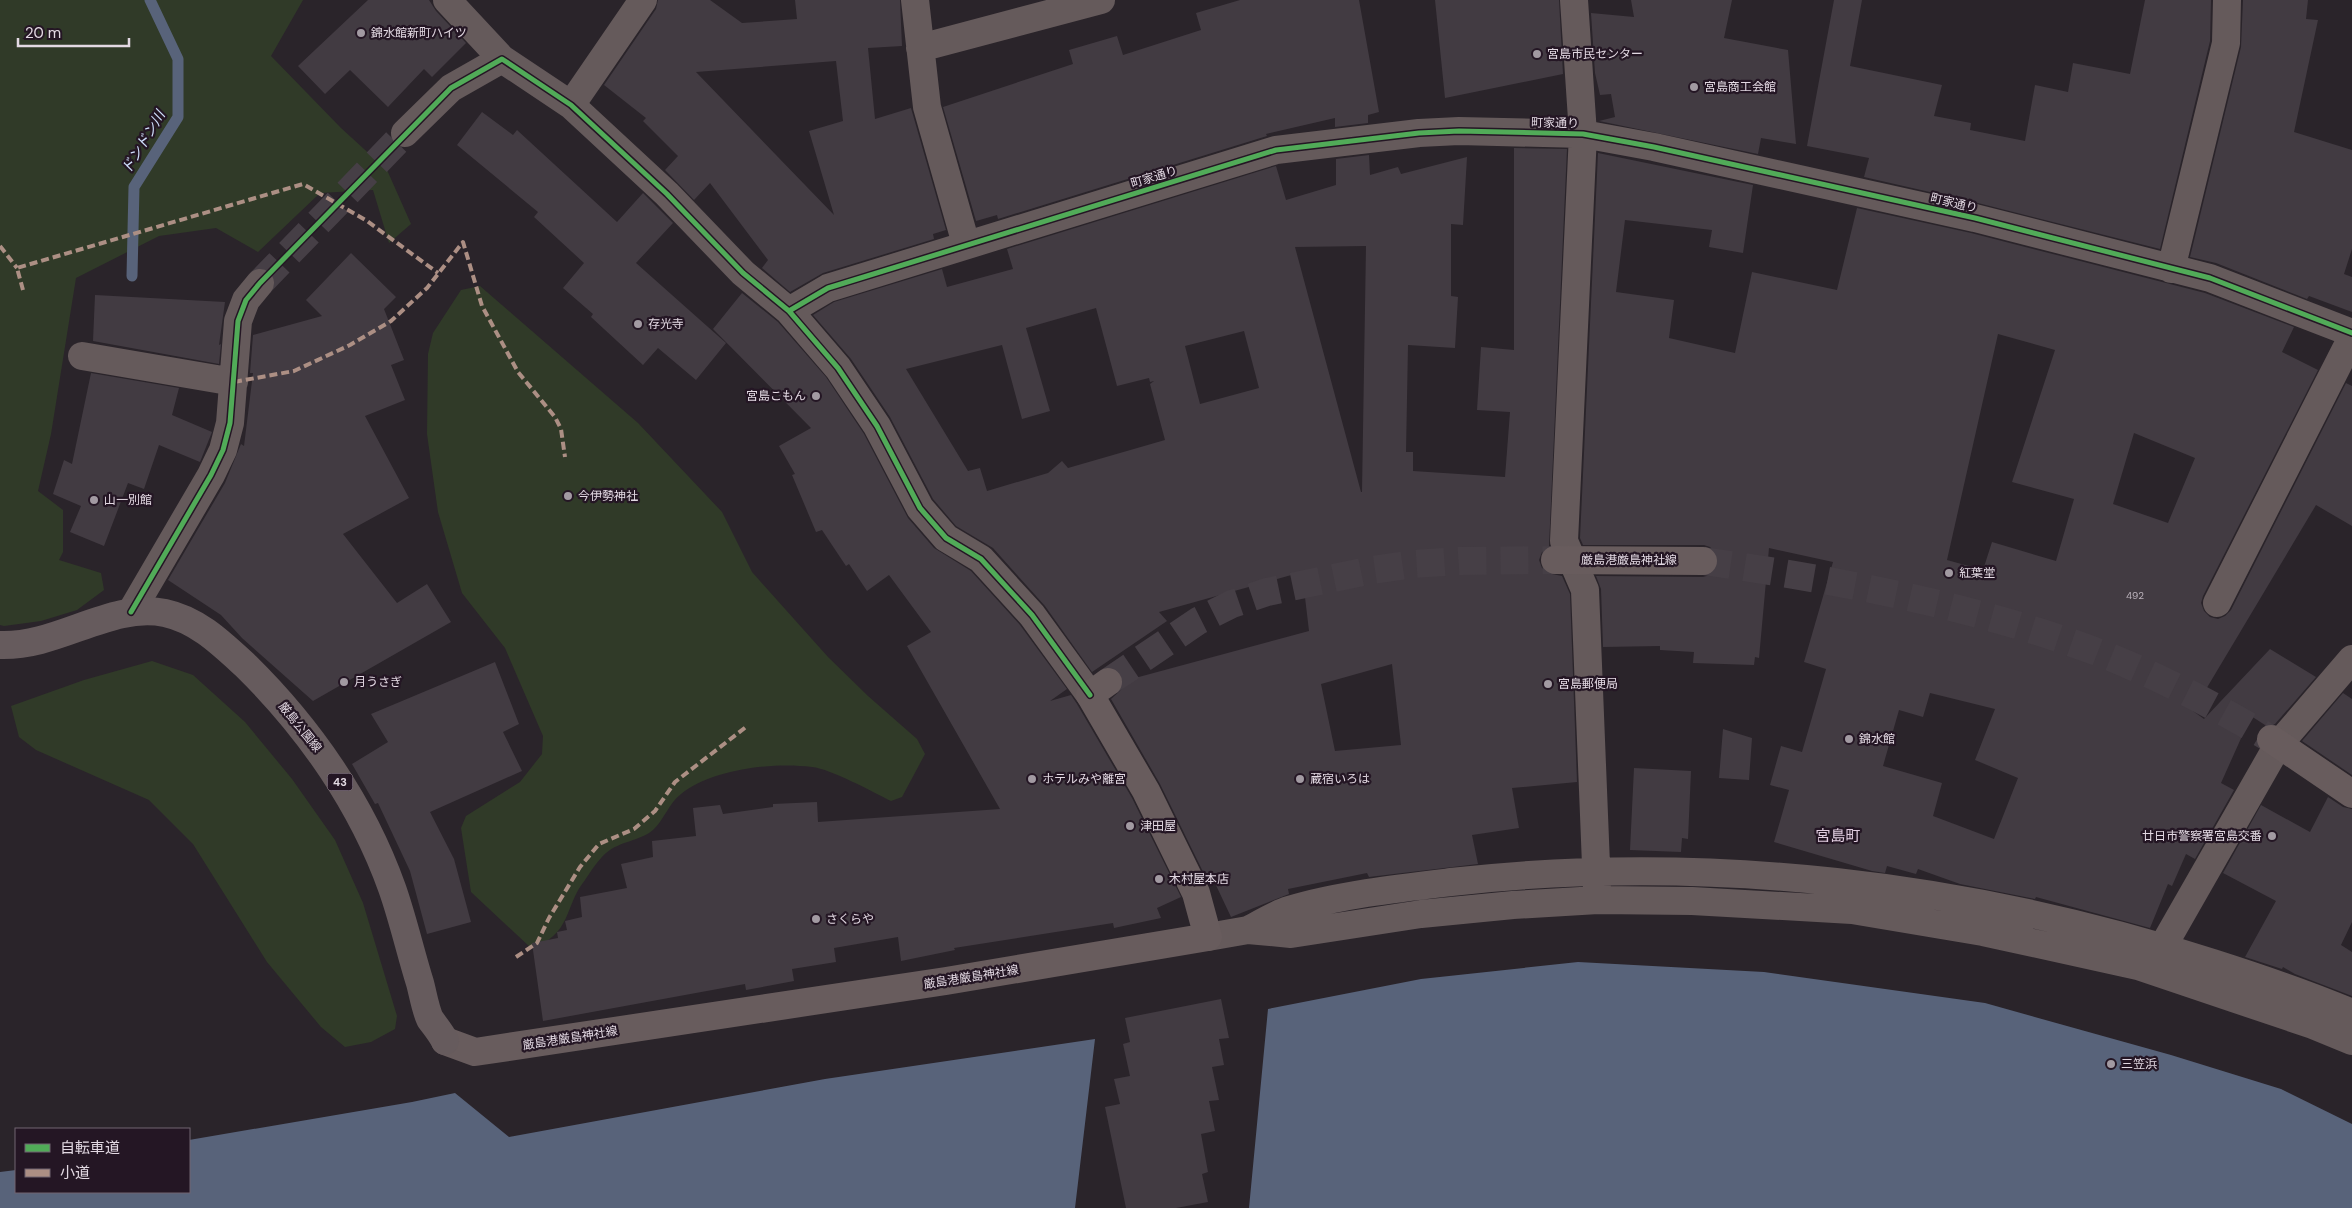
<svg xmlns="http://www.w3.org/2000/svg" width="2352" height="1208" viewBox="0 0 2352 1208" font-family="'DM Sans','Noto Sans JP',sans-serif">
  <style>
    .green { fill: #303a28 }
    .water { fill: #58637a }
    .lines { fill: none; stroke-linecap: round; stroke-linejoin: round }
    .stream { stroke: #58637a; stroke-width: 11 }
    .building { fill: #423b42; fill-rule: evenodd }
    .street-tunnel { stroke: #463f46; stroke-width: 28; stroke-dasharray: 28 14; stroke-linecap: butt }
    .secondary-tunnel { stroke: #463f46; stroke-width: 28; stroke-dasharray: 28 14; stroke-linecap: butt }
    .street { stroke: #655a5b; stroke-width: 28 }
    .secondary { stroke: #685c5d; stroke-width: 28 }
    .primary { stroke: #665b5d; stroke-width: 28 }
    .quiet { stroke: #ac8f84; stroke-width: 4; stroke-dasharray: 8 4; stroke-linecap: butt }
    .cycleway-casing { stroke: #241624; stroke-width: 8 }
    .cycleway { stroke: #51ab58; stroke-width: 5 }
    .poi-dot { fill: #a29aa2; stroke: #241624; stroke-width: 2 }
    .labels { text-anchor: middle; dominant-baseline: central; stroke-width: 4.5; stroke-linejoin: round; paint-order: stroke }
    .number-label { font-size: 10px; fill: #bbb2bb }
    .shield { fill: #241624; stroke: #aa9eaa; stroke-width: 1 }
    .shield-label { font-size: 11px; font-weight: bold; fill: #e3d9e3 }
    .poi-label { font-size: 12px; fill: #e3d9e3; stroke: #241624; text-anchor: start }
    .street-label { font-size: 12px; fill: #e3d9e3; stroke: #241624 }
    .water-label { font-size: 14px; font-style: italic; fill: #d1e0fe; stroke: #241624 }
    .quarter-label { font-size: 15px; fill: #e1cde0; stroke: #241624 }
  </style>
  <rect width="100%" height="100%" fill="#2a242a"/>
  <path class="green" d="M 0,0 L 303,0 L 271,56 L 341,128 L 387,170 L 411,224 L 389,243 L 373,190 L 320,193 L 258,252 L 216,228 L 159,236 L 76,278 L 51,434 L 38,491 L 63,510 L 63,552 L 59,560 L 101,573 L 104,590 L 77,610 L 41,621 L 4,626 L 0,625 Z
    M 480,286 L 638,423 L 722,512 L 752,572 L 828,657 L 868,696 L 917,739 L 925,754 L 902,797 L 891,801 C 873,792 831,769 812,767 C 773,762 712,769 681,794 C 669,803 664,820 653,830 C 640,841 620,841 606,853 C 598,860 591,871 585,880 C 564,906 572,935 531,948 L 471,892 L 461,828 L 466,816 L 520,782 L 542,754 L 543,736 L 505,648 L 462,593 L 438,512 L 427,434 L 428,354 L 433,333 L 461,290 Z
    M 152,661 L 193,675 L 245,722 L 292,779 L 335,840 L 363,903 L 397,1016 L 395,1029 L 371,1042 L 345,1047 L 321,1027 L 267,962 L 193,844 L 149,800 L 36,750 L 19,737 L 11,706 L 84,680 Z"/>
  <path class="water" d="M 1578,962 L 1764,972 L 1985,1003 L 2171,1055 L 2281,1089 L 2352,1124 L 2352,1208 L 1249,1208 L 1268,1009 L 1421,979 Z
    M 1095,1039 L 1075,1208 L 0,1208 L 0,1172 L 16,1170 L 16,1192 L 189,1192 L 189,1140 L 412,1102 L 455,1093 L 509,1137 L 825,1079 Z"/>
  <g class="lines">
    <path class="stream" d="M 132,276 L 134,187 L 178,117 L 178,59 L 150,0"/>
  </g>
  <path class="building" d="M 368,0 L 429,0 L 436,11 L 466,43 L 432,77 L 424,69 L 388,107 L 350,70 L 325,94 L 298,66 Z
    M 658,0 L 710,0 L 742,23 L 797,19 L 795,0 L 900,0 L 902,46 L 868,48 L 875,119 L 911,108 L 946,230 L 933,234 L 934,239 L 823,273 L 790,292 L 762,268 L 768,260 L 710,183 L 694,200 L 665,170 L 678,156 L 643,121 L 646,118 L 604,85 L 656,9 ZM 836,61 L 843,121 L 809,131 L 834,215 L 696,72 Z
    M 1240,0 L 1359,0 L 1379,112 L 1368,115 L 1368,123 L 1335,127 L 1335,118 L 1266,134 L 1267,136 L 998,219 L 997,215 L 976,221 L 943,107 L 1073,64 L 1069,50 L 1117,36 L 1123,55 L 1201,30 L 1196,13 Z
    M 1435,0 L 1559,0 L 1563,74 L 1445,98 Z
    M 1631,0 L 1732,0 L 1724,38 L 1788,50 L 1796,144 L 1761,138 L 1758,154 L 1599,121 L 1615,117 L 1611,94 L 1600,95 L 1595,73 L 1591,13 L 1634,17 Z
    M 1834,0 L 1862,0 L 1850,66 L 1942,85 L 1934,116 L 1971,123 L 1970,130 L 2025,141 L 2035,85 L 2068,92 L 2073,63 L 2130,74 L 2145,0 L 2211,0 L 2210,41 L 2160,249 L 1978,203 L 1864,177 L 1869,158 L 1807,146 Z
    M 2243,0 L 2308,0 L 2306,19 L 2318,20 L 2294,132 L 2352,150 L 2352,249 L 2344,274 L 2352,277 L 2352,312 L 2309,296 L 2307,299 L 2216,263 L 2190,257 L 2241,47 Z
    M 482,112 L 513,135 L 517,130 L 617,222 L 643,193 L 673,223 L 636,263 L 726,343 L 696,380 L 658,348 L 643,365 L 591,317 L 593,314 L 563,288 L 584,263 L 534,217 L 538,212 L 457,145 Z
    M 1514,148 L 1567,149 L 1549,546 L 1542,552 L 1539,560 L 1542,568 L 1547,573 L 1562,576 L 1570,594 L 1577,782 L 1512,788 L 1519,828 L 1472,835 L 1478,864 L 1369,877 L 1367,873 L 1288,889 L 1289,894 L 1231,917 L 1214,881 L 1209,884 L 1160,784 L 1111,699 L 1122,689 L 1124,681 L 1309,631 L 1302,572 L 1159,612 L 1167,621 L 1092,672 L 1045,606 L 993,548 L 956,526 L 933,499 L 890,417 L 851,359 L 813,315 L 834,302 L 942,269 L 947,287 L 1013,269 L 1007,249 L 1276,166 L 1286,200 L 1336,185 L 1336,159 L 1369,155 L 1370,175 L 1398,167 L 1401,174 L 1467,157 L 1463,225 L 1451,224 L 1451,296 L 1458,297 L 1455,348 L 1408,345 L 1406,452 L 1413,452 L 1413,471 L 1505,477 L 1510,412 L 1477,410 L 1481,347 L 1514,350 ZM 1366,246 L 1362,492 L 1361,492 L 1295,247 ZM 1096,308 L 1117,386 L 1149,378 L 1150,382 L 1154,381 L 1150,384 L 1165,440 L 1068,468 L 1062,461 L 1048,473 L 987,491 L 980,468 L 968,471 L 906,369 L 1002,345 L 1022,419 L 1050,411 L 1026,328 ZM 1244,331 L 1259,388 L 1200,404 L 1185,346 ZM 1392,664 L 1401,745 L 1335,751 L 1321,684 Z
    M 1598,153 L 1753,185 L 1743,253 L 1709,247 L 1712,230 L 1625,220 L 1616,292 L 1674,300 L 1669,338 L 1735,353 L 1752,272 L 1837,290 L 1857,208 L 1971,233 L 2205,293 L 2294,327 L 2282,352 L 2318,370 L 2203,596 L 2201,603 L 2204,611 L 2210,617 L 2218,619 L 2225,616 L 2231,610 L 2346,383 L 2352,386 L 2352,526 L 2316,505 L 2193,711 L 2204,719 L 2270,649 L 2316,677 L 2275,724 L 2265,725 L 2251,716 L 2221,783 L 2234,790 L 2195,859 L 2186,854 L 2172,886 L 2168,884 L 2150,928 L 2036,897 L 2035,899 L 1960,884 L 1918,869 L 1916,874 L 1887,866 L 1885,873 L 1872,871 L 1774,842 L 1789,790 L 1770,785 L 1781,746 L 1802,752 L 1826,669 L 1804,662 L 1833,562 L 1769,548 L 1759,658 L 1755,657 L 1754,665 L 1693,663 L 1694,652 L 1660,650 L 1660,646 L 1603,647 L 1601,589 L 1596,576 L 1703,577 L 1710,575 L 1716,569 L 1719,561 L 1716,553 L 1710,547 L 1704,545 L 1583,545 L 1580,538 ZM 1998,334 L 2055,350 L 2012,482 L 2074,499 L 2056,561 L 1992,542 L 1983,570 L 1947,560 ZM 2134,433 L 2195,458 L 2168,523 L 2113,504 ZM 1930,693 L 1995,709 L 1975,760 L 2018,778 L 1994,839 L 1933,816 L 1942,783 L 1883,766 L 1899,710 L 1923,717 Z
    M 351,253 L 396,297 L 384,309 L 404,360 L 391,365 L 405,400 L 365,416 L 409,498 L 343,534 L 397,603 L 427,584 L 451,622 L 313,701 L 242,638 L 221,615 L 168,580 L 225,483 L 241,444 L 244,446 L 253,373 L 250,373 L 253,335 L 322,316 L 306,300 Z
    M 742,293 L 778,322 L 826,377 L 864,434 L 908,518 L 934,548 L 971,571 L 1020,625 L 1067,689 L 1050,701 L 1071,695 L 1077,704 L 1132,798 L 1181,897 L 1157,908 L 1161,918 L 1114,928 L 1113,923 L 954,948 L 955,950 L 901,961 L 898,937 L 834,948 L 836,962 L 792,969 L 794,981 L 746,990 L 745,984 L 543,1021 L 532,943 L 558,938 L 557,932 L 567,930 L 565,921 L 582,917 L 580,897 L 627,888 L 621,864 L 653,857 L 652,841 L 696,836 L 693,808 L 720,805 L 723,814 L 773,807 L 773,804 L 817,802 L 818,822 L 1000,809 L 907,646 L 931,632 L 889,575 L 867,591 L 849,564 L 846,566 L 822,530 L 816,532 L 792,475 L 795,474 L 779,446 L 811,428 L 713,329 Z
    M 95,295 L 225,302 L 219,345 L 221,344 L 219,364 L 93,341 Z
    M 91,373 L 179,388 L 172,415 L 212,432 L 200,462 L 159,445 L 144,489 L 128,483 L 104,546 L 70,532 L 81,506 L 53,494 L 64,460 L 72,464 Z
    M 495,662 L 519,724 L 503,732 L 522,771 L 430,812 L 454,859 L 471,922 L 427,934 L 410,871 L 378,803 L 375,804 L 352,764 L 388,742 L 371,714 Z
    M 2343,693 L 2352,699 L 2352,775 L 2302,741 Z
    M 1723,729 L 1752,738 L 1749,780 L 1719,778 Z
    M 1634,768 L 1691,771 L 1688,839 L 1682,838 L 1681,852 L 1630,850 Z
    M 2328,797 L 2343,807 L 2352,809 L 2352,922 L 2341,945 L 2352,952 L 2352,996 L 2295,974 L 2283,967 L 2282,969 L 2245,957 L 2276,901 L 2223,873 L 2261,805 L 2310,832 Z
    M 1221,999 L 1229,1038 L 1219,1039 L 1224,1065 L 1212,1067 L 1219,1100 L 1209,1101 L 1215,1131 L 1201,1134 L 1208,1172 L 1202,1174 L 1208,1202 L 1176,1208 L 1126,1208 L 1105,1107 L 1120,1104 L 1114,1079 L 1130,1076 L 1123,1044 L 1130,1042 L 1125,1018 Z"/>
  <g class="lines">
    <path class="street-tunnel" d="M 260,283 L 405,133"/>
    <path class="secondary-tunnel" d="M 1703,561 C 1830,579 1957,602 2078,645 C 2144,668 2212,704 2271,739
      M 1108,682 L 1198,621 L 1232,604 L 1267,592 L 1372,570 L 1414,564 L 1459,561 L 1555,560"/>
    <path class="street" d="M 447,0 L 502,59
      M 915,0 L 927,107 L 966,244
      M 1574,0 L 1583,134 L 1564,541 L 1585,590 L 1597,890
      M 920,48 L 1101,0
      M 571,105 L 643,0
      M 405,133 L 451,88 L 502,59 L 571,105 L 667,194 L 743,273 L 789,311 L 838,368 L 877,426 L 920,508 L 946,538 L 981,559 L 1032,615 L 1090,695
      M 2171,269 L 2226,43 L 2227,0
      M 789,311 L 828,288 L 1276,150 L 1419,133 L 1459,131 L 1583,134 L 1654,147 L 1975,218 L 2210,278 L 2352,333
      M 82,356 L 234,382
      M 2217,603 L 2352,337
      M 131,612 L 211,475 L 223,450 L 230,423 L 238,321 L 246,300 L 260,283
      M 1248,930 C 1261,924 1275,914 1289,910 C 1338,895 1400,888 1451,882 C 1706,853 1969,884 2213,963 C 2260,978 2307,994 2352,1013
      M 1208,937 L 1248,930 L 1291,934 L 1421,914 L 1513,905 L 1598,900 L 1692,901 L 1852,910 L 1983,932 L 2138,966 L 2313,1025 L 2352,1041
      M 2154,962 L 2278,745 L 2352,659"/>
    <path class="secondary" d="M 1555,560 L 1703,561
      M 2271,739 L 2352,794
      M 445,1041 L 475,1052 L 946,981 L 1208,937 L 1196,893 L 1146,791 L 1090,695 L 1108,682"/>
    <path class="primary" d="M 0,645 C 59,647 110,602 165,613 C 198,620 222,644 246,666 C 309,728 362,804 392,888 C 403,919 410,951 420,983 C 423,994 425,1008 430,1019 C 435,1026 441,1033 445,1041"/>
    <path class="quiet" d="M 0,246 L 17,268
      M 23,290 L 17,268 L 303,184 L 367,221 L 438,273
      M 234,382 L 294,371 L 350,345 L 391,321 L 427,288 L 463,242 L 482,306 L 518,372 L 555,417 L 561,429 L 565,457
      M 516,957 L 537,943 L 549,918 L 580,867 L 599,844 L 634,829 L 655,811 L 675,782 L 746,727"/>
    <defs>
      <path id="cycleway" d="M 789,311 L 828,288 L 1276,150 L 1419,133 L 1459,131 L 1583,134 L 1654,147 L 1975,218 L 2210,278 L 2352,333
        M 131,612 L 211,475 L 223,450 L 230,423 L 238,321 L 246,300 L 260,283 L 451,88 L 502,59 L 571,105 L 667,194 L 743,273 L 789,311 L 838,368 L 877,426 L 920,508 L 946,538 L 981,559 L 1032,615 L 1090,695"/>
    </defs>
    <use href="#cycleway" class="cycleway-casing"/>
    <use href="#cycleway" class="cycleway"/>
  </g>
  <g class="poi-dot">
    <circle cx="361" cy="33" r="5"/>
    <circle cx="1537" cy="54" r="5"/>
    <circle cx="1694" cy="87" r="5"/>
    <circle cx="638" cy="324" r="5"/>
    <circle cx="816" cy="396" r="5"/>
    <circle cx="568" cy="496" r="5"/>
    <circle cx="94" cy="500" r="5"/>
    <circle cx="1949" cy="573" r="5"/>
    <circle cx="344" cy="682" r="5"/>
    <circle cx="1548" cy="684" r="5"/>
    <circle cx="1849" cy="739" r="5"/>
    <circle cx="1032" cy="779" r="5"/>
    <circle cx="1300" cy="779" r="5"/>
    <circle cx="1130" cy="826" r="5"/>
    <circle cx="2272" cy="836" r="5"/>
    <circle cx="1159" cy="879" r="5"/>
    <circle cx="816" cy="919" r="5"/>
    <circle cx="2111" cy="1064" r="5"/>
  </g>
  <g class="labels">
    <g class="number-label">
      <text x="2135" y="595">492</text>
    </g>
    <rect class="shield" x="327.5" y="773.5" width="25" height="17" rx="4"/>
    <g class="shield-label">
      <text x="340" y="782">43</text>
    </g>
    <g class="poi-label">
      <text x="371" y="33">錦水館新町ハイツ</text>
      <text x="1547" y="54">宮島市民センター</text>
      <text x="1704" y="87">宮島商工会館</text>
      <text x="648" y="324">存光寺</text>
      <text x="806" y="396" text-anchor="end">宮島こもん</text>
      <text x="578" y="496">今伊勢神社</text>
      <text x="104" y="500">山一別館</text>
      <text x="1959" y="573">紅葉堂</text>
      <text x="354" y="682">月うさぎ</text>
      <text x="1558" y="684">宮島郵便局</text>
      <text x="1859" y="739">錦水館</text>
      <text x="1042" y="779">ホテルみや離宮</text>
      <text x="1310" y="779">蔵宿いろは</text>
      <text x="1140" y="826">津田屋</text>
      <text x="2262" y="836" text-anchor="end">廿日市警察署宮島交番</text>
      <text x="1169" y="879">木村屋本店</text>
      <text x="826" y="919">さくらや</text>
      <text x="2121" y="1064">三笠浜</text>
    </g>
    <g class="street-label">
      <text transform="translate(1555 123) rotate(1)">町家通り</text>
      <text transform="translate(1154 177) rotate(-17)">町家通り</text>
      <text transform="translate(1954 203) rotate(13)">町家通り</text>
      <text x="1629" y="560">厳島港厳島神社線</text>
      <text transform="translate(300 727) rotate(51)">厳島公園線</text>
      <text transform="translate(971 977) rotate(-9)">厳島港厳島神社線</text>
      <text transform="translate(570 1038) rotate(-9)">厳島港厳島神社線</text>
    </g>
    <g class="water-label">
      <text transform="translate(143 142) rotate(-59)">ドンドン川</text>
    </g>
    <g class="quarter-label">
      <text x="1838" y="836">宮島町</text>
    </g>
  </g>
  <rect x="15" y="1128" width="175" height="65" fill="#241624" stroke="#706470"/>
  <rect x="25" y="1144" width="25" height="8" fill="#51ab58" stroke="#706470"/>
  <text x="60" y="1153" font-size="15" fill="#e3d9e3">自転車道</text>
  <rect x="25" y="1169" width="25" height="8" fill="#ac8f84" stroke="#706470"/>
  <text x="60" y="1178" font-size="15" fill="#e3d9e3">小道</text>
  <path d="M18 38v8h111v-8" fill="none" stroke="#e3d9e3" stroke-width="2.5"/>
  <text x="25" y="38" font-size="15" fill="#e3d9e3" stroke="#241624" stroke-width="4" paint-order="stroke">20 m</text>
</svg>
